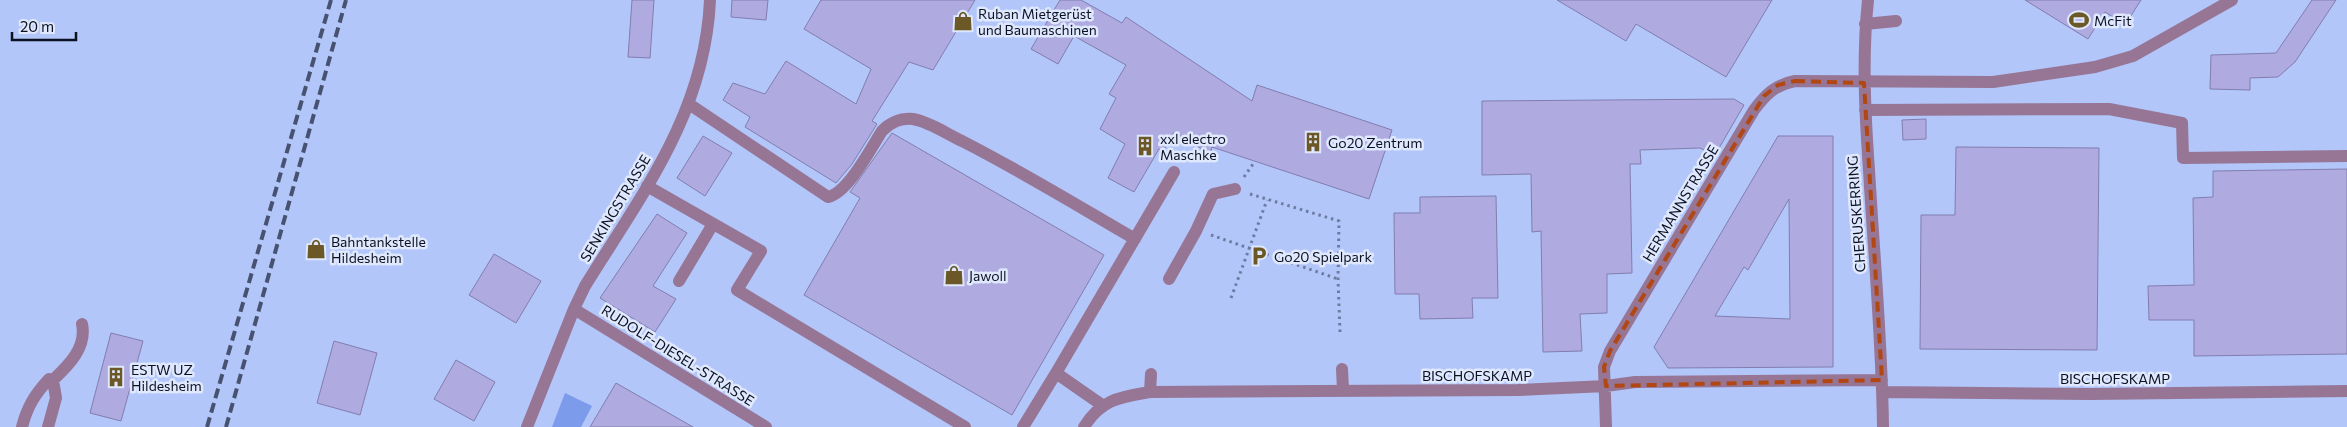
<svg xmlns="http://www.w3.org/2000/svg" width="2347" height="427" viewBox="0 0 2347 427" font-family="Commissioner,sans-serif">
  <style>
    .green { fill: #7d9beb }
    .building { fill: #afabe1; stroke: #817daf; fill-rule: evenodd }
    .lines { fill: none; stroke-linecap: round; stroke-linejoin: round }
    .path { stroke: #6d7ba1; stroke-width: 3; stroke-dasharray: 2.5 4; stroke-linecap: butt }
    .minor { stroke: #977595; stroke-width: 12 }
    .rail { stroke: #475270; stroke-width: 4; stroke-dasharray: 10 5; stroke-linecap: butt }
    .marked { fill: none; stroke: #b14712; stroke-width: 4; stroke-dasharray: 10 6; stroke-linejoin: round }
    .labels { text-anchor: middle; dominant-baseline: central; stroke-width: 5; stroke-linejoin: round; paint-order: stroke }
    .poi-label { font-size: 14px; fill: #0b1123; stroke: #dfe8fd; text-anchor: start }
    .street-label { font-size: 14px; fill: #0b1123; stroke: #dfe8fd }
  </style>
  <rect width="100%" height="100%" fill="#b2c6fa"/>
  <path class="green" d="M 565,393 L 592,406 L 581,427 L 552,427 Z"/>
  <path class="building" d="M 632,0 L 654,0 L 650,58 L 628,57 Z
    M 732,0 L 768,0 L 766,20 L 731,17 Z
    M 821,0 L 975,0 L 933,70 L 909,62 L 872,121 L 877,124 L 852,164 L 836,183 L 745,127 L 750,117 L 723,100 L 733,83 L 765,94 L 786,61 L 856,104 L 871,69 L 804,29 Z
    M 1060,0 L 1081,0 L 1122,23 L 1126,17 L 1252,101 L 1257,85 L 1392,130 L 1369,199 L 1212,147 L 1210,154 L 1174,132 L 1163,152 L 1159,149 L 1134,192 L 1108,178 L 1125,144 L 1100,129 L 1116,98 L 1109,94 L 1126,65 L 1074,36 L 1058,64 L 1031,49 Z
    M 1557,0 L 1772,0 L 1726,77 L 1636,24 L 1626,41 Z
    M 2025,0 L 2141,0 L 2125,25 L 2105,12 L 2088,39 Z
    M 2312,0 L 2336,0 L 2295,62 L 2278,77 L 2250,78 L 2250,90 L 2210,89 L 2211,55 L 2276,53 Z
    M 1734,99 L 1744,105 L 1715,155 L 1700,148 L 1640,150 L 1641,164 L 1630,164 L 1632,273 L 1607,274 L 1607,313 L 1580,314 L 1582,351 L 1543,352 L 1541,231 L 1532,232 L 1531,174 L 1482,175 L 1482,101 Z
    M 1926,119 L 1926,139 L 1903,140 L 1902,120 Z
    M 892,133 L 1104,255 L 1012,415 L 804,295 L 860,198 L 850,192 Z
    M 703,136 L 732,153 L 705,196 L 677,178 Z
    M 1778,136 L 1833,136 L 1833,367 L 1668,368 L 1654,347 ZM 1789,199 L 1790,319 L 1715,316 L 1744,267 L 1748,270 Z
    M 1956,147 L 2099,148 L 2097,350 L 1920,349 L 1921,215 L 1955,215 Z
    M 2347,169 L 2347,354 L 2194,356 L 2194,320 L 2149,320 L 2148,286 L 2194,285 L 2193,198 L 2213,197 L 2213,171 Z
    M 1496,196 L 1498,298 L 1472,298 L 1473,318 L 1420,319 L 1419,294 L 1395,294 L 1394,213 L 1420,213 L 1420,197 Z
    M 657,214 L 687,233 L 653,286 L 676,299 L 655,332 L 600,298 Z
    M 494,254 L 541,281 L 516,323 L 469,295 Z
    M 111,333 L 143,341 L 121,421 L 90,413 Z
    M 334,341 L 377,353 L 360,415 L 317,403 Z
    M 456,360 L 495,382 L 474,421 L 434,399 Z
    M 616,383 L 693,427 L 590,427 Z"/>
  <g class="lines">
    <path class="path" d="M 1244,177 L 1255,161
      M 1250,194 L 1339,221 L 1338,279 L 1340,332
      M 1211,235 L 1338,279
      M 1231,298 L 1267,200"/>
    <path class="minor" d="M 1868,0 C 1862,57 1865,113 1869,170 C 1874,256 1882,341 1883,427
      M 1865,24 L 1896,21
      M 689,104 L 828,197 C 848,193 871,148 882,131 C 891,122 900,118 913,119 C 930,122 947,134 962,141 C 1021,171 1078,206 1135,239
      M 1865,110 L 2109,109 L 2182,123 L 2183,158 L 2347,156
      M 647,186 L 761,251 L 737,290 L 965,427
      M 1169,279 L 1196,231 L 1213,194 L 1235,189
      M 679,281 L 713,224
      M 574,309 L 766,427
      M 1342,369 L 1343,390
      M 1056,373 L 1174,172
      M 53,380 C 69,365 87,347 82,324
      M 1150,392 L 1151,374
      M 1883,392 L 2090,394 L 2347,391
      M 22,427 C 27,407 35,394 49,379 L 53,380 L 56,398 L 48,427
      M 527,427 L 574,309 L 585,286 C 642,194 705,113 710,0
      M 1023,427 L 1056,373 L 1102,405
      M 1084,427 C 1101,399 1121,397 1150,392 L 1518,390 L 1606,386 L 1635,382 L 1882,380
      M 1606,427 L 1604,367 L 1610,351 L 1754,110 C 1766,94 1775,85 1795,81 L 1993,82 L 2095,67 L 2133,56 L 2232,0"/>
    <path class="rail" d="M 207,427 L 331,0
      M 226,427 L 346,0"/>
  </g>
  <path class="marked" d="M 1795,81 L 1864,83 L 1882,380 L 1606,386 L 1604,367 L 1610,351 L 1764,96 L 1778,85 Z"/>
  <defs>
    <symbol id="stadium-bare" viewBox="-9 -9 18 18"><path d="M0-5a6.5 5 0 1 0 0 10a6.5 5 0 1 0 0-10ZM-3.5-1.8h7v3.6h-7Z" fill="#6b5826" stroke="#dfe8fd" stroke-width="2.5" paint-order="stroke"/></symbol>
    <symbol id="shop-bare" viewBox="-9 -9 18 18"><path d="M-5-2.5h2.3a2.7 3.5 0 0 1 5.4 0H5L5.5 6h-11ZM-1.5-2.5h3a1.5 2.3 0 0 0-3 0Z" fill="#6b5826" stroke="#dfe8fd" stroke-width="2.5" paint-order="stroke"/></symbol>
    <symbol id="building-bare" viewBox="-9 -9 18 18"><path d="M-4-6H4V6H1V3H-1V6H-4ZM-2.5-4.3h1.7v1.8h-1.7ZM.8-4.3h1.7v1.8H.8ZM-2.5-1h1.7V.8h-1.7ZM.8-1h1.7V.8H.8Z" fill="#6b5826" stroke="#dfe8fd" stroke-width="2.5" paint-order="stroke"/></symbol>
    <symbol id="parking-bare" viewBox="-9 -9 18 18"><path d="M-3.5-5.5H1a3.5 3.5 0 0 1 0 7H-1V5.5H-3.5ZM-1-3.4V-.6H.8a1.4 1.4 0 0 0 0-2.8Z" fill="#6b5826" stroke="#dfe8fd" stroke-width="2.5" paint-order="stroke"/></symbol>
  </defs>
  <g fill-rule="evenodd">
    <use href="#stadium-bare" x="2065" y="6" width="28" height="28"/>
    <use href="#shop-bare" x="949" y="7" width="28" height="28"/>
    <use href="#building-bare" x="1299" y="128" width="28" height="28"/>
    <use href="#building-bare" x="1131" y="132" width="28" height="28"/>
    <use href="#shop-bare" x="302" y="235" width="28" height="28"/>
    <use href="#parking-bare" x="1245" y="242" width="28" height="28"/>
    <use href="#shop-bare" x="940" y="261" width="28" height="28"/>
    <use href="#building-bare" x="102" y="363" width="28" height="28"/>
  </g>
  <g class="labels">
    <g class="poi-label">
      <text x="978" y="13">Ruban Mietgerüst<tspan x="978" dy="16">und Baumaschinen</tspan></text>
      <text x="2094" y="20">McFit</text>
      <text x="1160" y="138">xxl electro<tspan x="1160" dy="16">Maschke</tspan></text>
      <text x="1328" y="142">Go20 Zentrum</text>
      <text x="331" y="241">Bahntankstelle<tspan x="331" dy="16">Hildesheim</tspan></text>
      <text x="1274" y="256">Go20 Spielpark</text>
      <text x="969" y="275">Jawoll</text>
      <text x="131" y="369">ESTW UZ<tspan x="131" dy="16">Hildesheim</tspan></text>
    </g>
    <g class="street-label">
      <text transform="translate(1680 203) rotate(-59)">HERMANNSTRASSE</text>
      <text transform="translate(615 208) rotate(-59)">SENKINGSTRASSE</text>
      <text transform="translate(1856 214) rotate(-94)">CHERUSKERRING</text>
      <text transform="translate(678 355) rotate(32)">RUDOLF-DIESEL-STRASSE</text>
      <text x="1477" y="375">BISCHOFSKAMP</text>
      <text x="2115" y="378">BISCHOFSKAMP</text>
    </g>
  </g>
  <path d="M12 32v8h64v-8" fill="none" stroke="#0b1123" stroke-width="2.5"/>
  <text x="20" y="32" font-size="15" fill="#0b1123" stroke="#dfe8fd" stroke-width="4" paint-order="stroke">20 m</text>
</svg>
